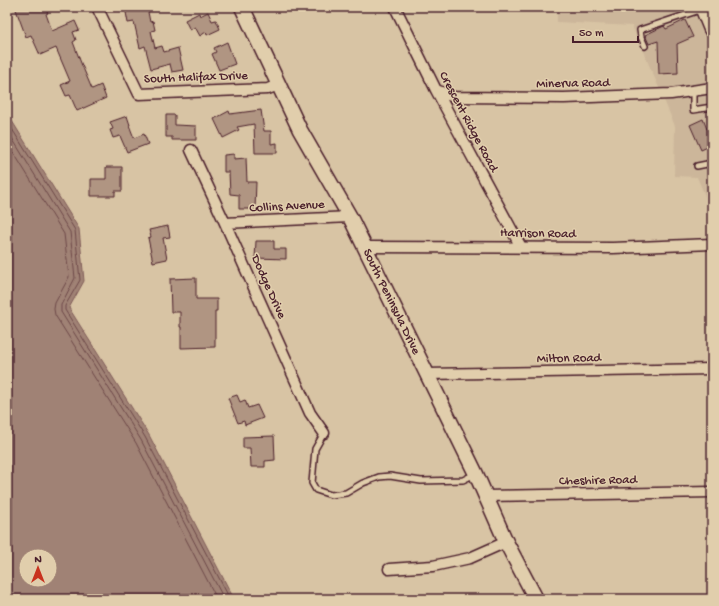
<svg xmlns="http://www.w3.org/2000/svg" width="719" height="606" viewBox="0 0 719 606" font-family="'Gochi Hand',sans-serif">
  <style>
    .built { fill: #ccb69a }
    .water { fill: #a08274; stroke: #7e5a57; fill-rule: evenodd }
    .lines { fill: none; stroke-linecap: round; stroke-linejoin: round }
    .shore { stroke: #6c4748; stroke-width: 1 }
    .building { fill: #b09582; stroke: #4a1f2b }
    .service-casing { stroke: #4a1f2b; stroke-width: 8 }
    .minor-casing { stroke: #4a1f2b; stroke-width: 13 }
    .secondary-casing { stroke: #4a1f2b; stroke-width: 17 }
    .primary-casing { stroke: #4a1f2b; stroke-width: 19 }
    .service { stroke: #e1ceac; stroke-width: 5 }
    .minor { stroke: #e1ceac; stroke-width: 10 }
    .secondary { stroke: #e1ceac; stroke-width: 14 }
    .primary { stroke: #e1ceac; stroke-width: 16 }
    .labels { text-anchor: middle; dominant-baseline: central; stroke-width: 3; stroke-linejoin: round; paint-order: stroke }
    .street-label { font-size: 13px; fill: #4a1f2b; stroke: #e1ceac }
  </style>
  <rect width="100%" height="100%" fill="#d8c4a4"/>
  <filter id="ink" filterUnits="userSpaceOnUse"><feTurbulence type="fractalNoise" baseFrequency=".025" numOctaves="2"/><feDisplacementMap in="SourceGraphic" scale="8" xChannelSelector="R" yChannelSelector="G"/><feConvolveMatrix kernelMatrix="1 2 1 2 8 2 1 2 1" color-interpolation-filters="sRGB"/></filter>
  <g filter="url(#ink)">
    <path class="built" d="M 557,7 L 698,7 L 712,39 L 712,83 L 660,90 L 632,26 L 557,22 Z
      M 712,93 L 712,212 L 697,177 L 674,176 L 675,126 L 664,100 Z"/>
    <path class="water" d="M 7,113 L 79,229 L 84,281 L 69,308 L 149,435 L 234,599 L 7,599 ZM 26,556 L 50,556 L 50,580 L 26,580 Z"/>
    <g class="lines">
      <path class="shore" d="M 7,121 L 75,230 L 80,280 L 65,306 L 65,310 L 145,437 L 230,599
        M 7,130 L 70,232 L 75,278 L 61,305 L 61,312 L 141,440 L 224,599
        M 7,142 L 64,234 L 69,277 L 55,303 L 54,309 L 55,315 L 136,443 L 217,599"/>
    </g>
    <path class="building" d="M 15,7 L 45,7 L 48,13 L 46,14 L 52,31 L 75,21 L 79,30 L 73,32 L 76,40 L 73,42 L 81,63 L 92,89 L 101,85 L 106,98 L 77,111 L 70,95 L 66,96 L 61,85 L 70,81 L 56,48 L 40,55 L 31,35 L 26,37 Z
      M 125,7 L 147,7 L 150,22 L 153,21 L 155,30 L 151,31 L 155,48 L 162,46 L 164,52 L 178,48 L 183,70 L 172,72 L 170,64 L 151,69 L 145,46 L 140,48 L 134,22 L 128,23 Z
      M 208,12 L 212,21 L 216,20 L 220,29 L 207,35 L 206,32 L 200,36 L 195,27 L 190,30 L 185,20 L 199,13 L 200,16 Z
      M 685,20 L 693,37 L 677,44 L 678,73 L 659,74 L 658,41 L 649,44 L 645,35 L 664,26 L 666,29 Z
      M 227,42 L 235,64 L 219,70 L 212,54 L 216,52 L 214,48 Z
      M 261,110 L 264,131 L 271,131 L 271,144 L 277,143 L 277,153 L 255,153 L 254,124 L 237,127 L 239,130 L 223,138 L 214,119 L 229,111 L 230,114 Z
      M 166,115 L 175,115 L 175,125 L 196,126 L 196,140 L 172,140 L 172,137 L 166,137 Z
      M 127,116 L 130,125 L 129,125 L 134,138 L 144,134 L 148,144 L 127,152 L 120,136 L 113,138 L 110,130 L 113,129 L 110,122 Z
      M 703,119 L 707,129 L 712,127 L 712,145 L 701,150 L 690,125 Z
      M 234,154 L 234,159 L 246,158 L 247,182 L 256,182 L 255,209 L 239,209 L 239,195 L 230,194 L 229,172 L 224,172 L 224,155 Z
      M 106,167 L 122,167 L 122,191 L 115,191 L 115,196 L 91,196 L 91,179 L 106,179 Z
      M 168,226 L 170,237 L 163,238 L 167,259 L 153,262 L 148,238 L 151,237 L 149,230 Z
      M 256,241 L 274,241 L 274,249 L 286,249 L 286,259 L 255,258 Z
      M 196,278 L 196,299 L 217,299 L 217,311 L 215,311 L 215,347 L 181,348 L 181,327 L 180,327 L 180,312 L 171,312 L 170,279 Z
      M 237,395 L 240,402 L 245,400 L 248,408 L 257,405 L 263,418 L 245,425 L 244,421 L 238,423 L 228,398 Z
      M 274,436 L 275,460 L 265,461 L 265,467 L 251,467 L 250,448 L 243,448 L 243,437 Z"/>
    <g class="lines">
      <defs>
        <path id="service" d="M 645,46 L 641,37 L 640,30 L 703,9
          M 693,91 L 693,110 L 712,107
          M 697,166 L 712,163
          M 324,433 L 315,449 L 312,483 L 316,490 L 331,495 L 346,493 L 363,483 L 379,477 L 390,476 L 421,481 L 463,480 L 475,474"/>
        <path id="minor" d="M 97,7 L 139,94 L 268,89 L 278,85
          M 395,7 L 436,90 L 521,247
          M 436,90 L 454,97 L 564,98 L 671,94 L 712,88
          M 191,150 L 225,223 L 310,413 L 324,433
          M 225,223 L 350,217
          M 364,247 L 613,248 L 712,244
          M 427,374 L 712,369
          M 485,496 L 712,492
          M 389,569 L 433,566 L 470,558 L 506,542"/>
        <path id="secondary" d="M 242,7 L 300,130 L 350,217 L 476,474 L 506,542 L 536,599"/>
        <path id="primary" d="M 703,7 L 712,29"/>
      </defs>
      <use href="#service" class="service-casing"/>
      <use href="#minor" class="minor-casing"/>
      <use href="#secondary" class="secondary-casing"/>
      <use href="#primary" class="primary-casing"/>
      <use href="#service" class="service"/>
      <use href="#minor" class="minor"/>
      <use href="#secondary" class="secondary"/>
      <use href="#primary" class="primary"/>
    </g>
  </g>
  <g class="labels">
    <g class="street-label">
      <text transform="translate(196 78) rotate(-2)">South Halifax Drive</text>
      <text transform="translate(573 84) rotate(-1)">Minerva Road</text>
      <text transform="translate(468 122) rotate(62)">Crescent Ridge Road</text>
      <text transform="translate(287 207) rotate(-3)">Collins Avenue</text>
      <text transform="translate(538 234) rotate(1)">Harrison Road</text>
      <text transform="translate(268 287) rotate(66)">Dodge Drive</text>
      <text transform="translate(391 302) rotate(64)">South Peninsula Drive</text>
      <text transform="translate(569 359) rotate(-1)">Milton Road</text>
      <text transform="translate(598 481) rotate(-1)">Cheshire Road</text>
    </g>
  </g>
  <rect width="719" height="606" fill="none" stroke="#e1ceac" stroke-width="24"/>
  <rect x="12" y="12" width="695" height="582" fill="none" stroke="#4a1f2b" stroke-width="1.5" filter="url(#ink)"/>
  <g transform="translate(38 568)"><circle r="19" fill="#e1ceac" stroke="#a58878"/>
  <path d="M0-3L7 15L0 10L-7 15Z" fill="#c8321e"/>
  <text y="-6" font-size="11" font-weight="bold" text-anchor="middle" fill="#4a1f2b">N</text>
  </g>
  <path d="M573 36v6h65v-6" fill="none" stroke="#4a1f2b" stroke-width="2"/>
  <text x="579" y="36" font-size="12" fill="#4a1f2b" stroke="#e1ceac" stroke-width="3" paint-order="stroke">50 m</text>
</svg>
